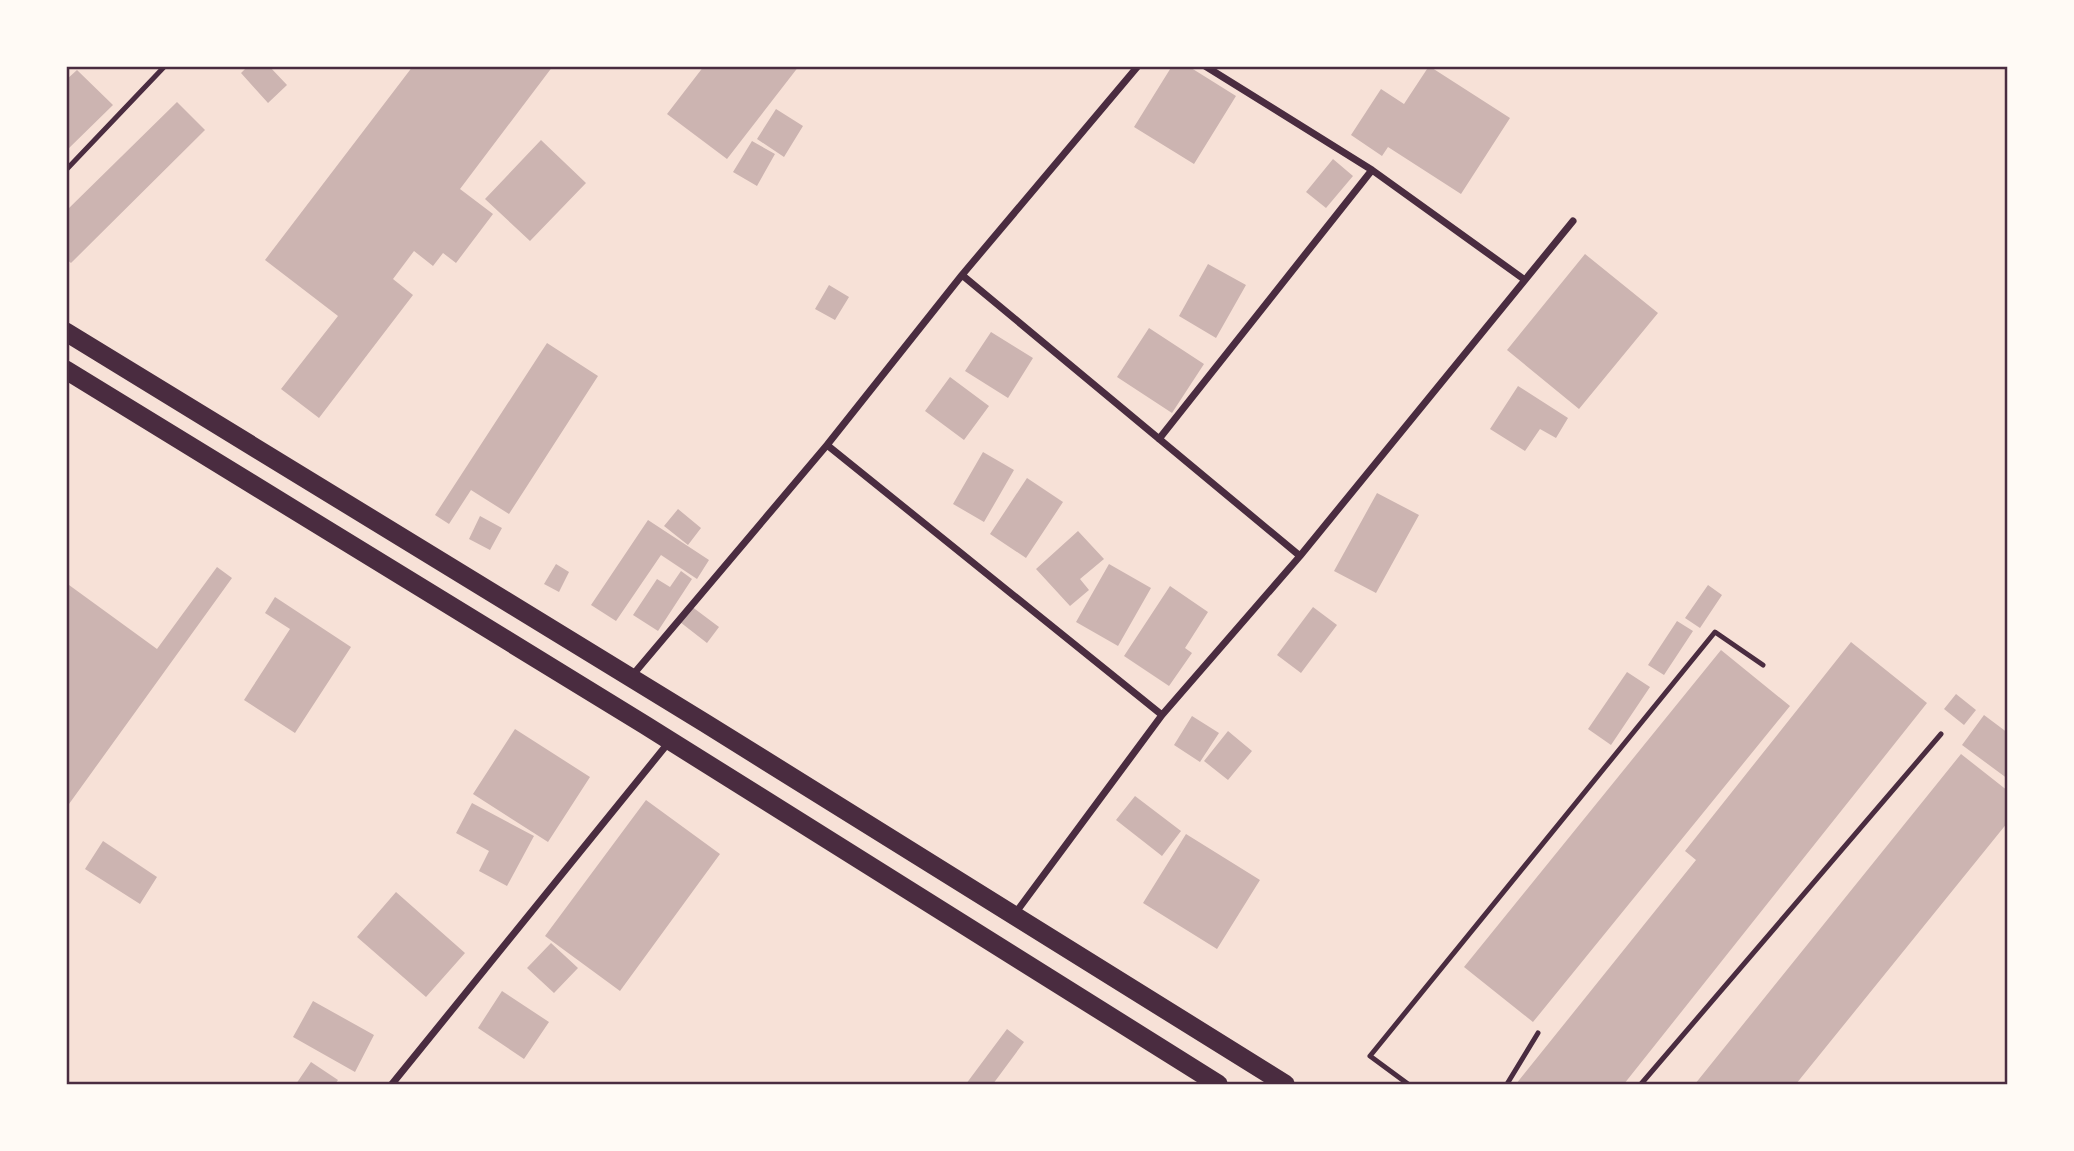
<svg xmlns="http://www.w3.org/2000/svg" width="2074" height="1151" viewBox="0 0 2074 1151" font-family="Signika,sans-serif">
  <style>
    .building { fill: #ccb4b1 }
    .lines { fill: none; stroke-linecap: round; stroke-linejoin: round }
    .service { stroke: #4a2c40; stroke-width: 5 }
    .minor { stroke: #4a2c40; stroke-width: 7 }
    .trunk { stroke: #4a2c40; stroke-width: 19 }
    .neatline { fill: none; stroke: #4a2c40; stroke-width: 2.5 }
  </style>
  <rect width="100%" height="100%" fill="#f7e1d7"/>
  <path class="building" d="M 248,66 L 269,66 L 287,85 L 268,103 L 241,73 Z
    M 413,66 L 553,66 L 460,189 L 493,214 L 456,263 L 443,253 L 433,266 L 414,251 L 393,279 L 413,295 L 319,418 L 281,389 L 338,316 L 265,260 Z
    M 704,66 L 799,66 L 727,159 L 667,114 Z
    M 1172,66 L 1188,66 L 1236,96 L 1194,164 L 1134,127 Z
    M 1429,66 L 1510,118 L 1461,194 L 1388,147 L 1382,156 L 1351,135 L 1381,89 L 1404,104 Z
    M 77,70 L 113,105 L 66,151 L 66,80 Z
    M 177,102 L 205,130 L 71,263 L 66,259 L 66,211 Z
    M 776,109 L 803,126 L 784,157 L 757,139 Z
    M 541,140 L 586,183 L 530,241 L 485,199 Z
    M 752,141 L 775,154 L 757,186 L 733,172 Z
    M 1333,159 L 1353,176 L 1326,208 L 1306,192 Z
    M 1585,254 L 1658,313 L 1579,409 L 1507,350 Z
    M 1208,264 L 1246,285 L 1216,338 L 1179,316 Z
    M 829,285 L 849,297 L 835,320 L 815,309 Z
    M 1149,328 L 1204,364 L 1172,413 L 1117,377 Z
    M 991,332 L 1033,358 L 1008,398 L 965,371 Z
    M 547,343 L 598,376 L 509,514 L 471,490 L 449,524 L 435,515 Z
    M 950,377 L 989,406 L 964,440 L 925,411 Z
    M 1518,386 L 1568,418 L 1556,438 L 1540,429 L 1525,451 L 1490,429 Z
    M 983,452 L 1014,470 L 984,522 L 953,504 Z
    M 1027,478 L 1063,502 L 1026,558 L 990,534 Z
    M 1377,493 L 1419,515 L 1376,593 L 1334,571 Z
    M 678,509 L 701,528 L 688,545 L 664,526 Z
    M 480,516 L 502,528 L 490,550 L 469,539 Z
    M 648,520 L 709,560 L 697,579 L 661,555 L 616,621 L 591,605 Z
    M 1078,531 L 1104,559 L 1080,579 L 1089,590 L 1070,606 L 1036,569 Z
    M 556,564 L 569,572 L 559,592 L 544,584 Z
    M 1109,564 L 1151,588 L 1118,646 L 1076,622 Z
    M 217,567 L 232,578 L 69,804 L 66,803 L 66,589 L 69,585 L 157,649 Z
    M 681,571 L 692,579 L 658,631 L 633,615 L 657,579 L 670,587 Z
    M 1708,585 L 1722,595 L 1700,628 L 1685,618 Z
    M 1170,586 L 1208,612 L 1185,648 L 1192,653 L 1169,686 L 1124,656 Z
    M 275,597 L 351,647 L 295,733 L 244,700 L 290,629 L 265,613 Z
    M 691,606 L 719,627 L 707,643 L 680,622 Z
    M 1313,607 L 1337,625 L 1301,673 L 1277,655 Z
    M 1677,621 L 1693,631 L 1664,675 L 1648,665 Z
    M 1851,642 L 1927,703 L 1624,1084 L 1516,1084 L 1696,860 L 1685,851 Z
    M 1721,650 L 1790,706 L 1533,1022 L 1464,967 Z
    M 1627,672 L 1650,687 L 1611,745 L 1588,729 Z
    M 1956,694 L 1976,710 L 1964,725 L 1944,709 Z
    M 1984,715 L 2008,733 L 2008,779 L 1962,745 Z
    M 1192,716 L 1219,733 L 1200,762 L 1174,745 Z
    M 515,729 L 590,777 L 548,842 L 473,794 Z
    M 1228,731 L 1252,751 L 1228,780 L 1204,761 Z
    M 1961,754 L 2008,791 L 2008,822 L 1796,1084 L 1695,1084 Z
    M 1135,796 L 1181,831 L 1162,856 L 1116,820 Z
    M 646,800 L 720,854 L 620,991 L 545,936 Z
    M 472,803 L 534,836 L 507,886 L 479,871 L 489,851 L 456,833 Z
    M 1186,834 L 1260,880 L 1217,949 L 1143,903 Z
    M 103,841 L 157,877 L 140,904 L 85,869 Z
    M 396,892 L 465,953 L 426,997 L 357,937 Z
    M 551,943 L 578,968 L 554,993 L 527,968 Z
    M 502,991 L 549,1022 L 524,1059 L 478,1028 Z
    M 313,1001 L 374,1035 L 355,1072 L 293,1037 Z
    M 1007,1029 L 1024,1042 L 993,1084 L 966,1084 Z
    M 311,1062 L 338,1080 L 335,1084 L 296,1084 Z"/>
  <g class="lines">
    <path class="service" d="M 66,170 L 165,66
      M 1408,1084 L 1370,1056 L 1715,632 L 1763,665
      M 1507,1084 L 1538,1033
      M 1641,1084 L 1941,734"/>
    <path class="minor" d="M 1205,66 L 1372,170 L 1525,280
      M 962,275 L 1300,556
      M 1159,439 L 1372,170
      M 827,445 L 1162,715
      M 631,677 L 827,445 L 962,275 L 1138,66
      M 1014,915 L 1162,715 L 1300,556 L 1573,221
      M 392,1084 L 669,742"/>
    <path class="trunk" d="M 66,332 L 705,723 L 1285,1084
      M 66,370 L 645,725 L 1218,1084"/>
  </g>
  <rect width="2074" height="1151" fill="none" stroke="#fffaf5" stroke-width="136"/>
  <rect x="68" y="68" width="1938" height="1015" class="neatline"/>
</svg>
